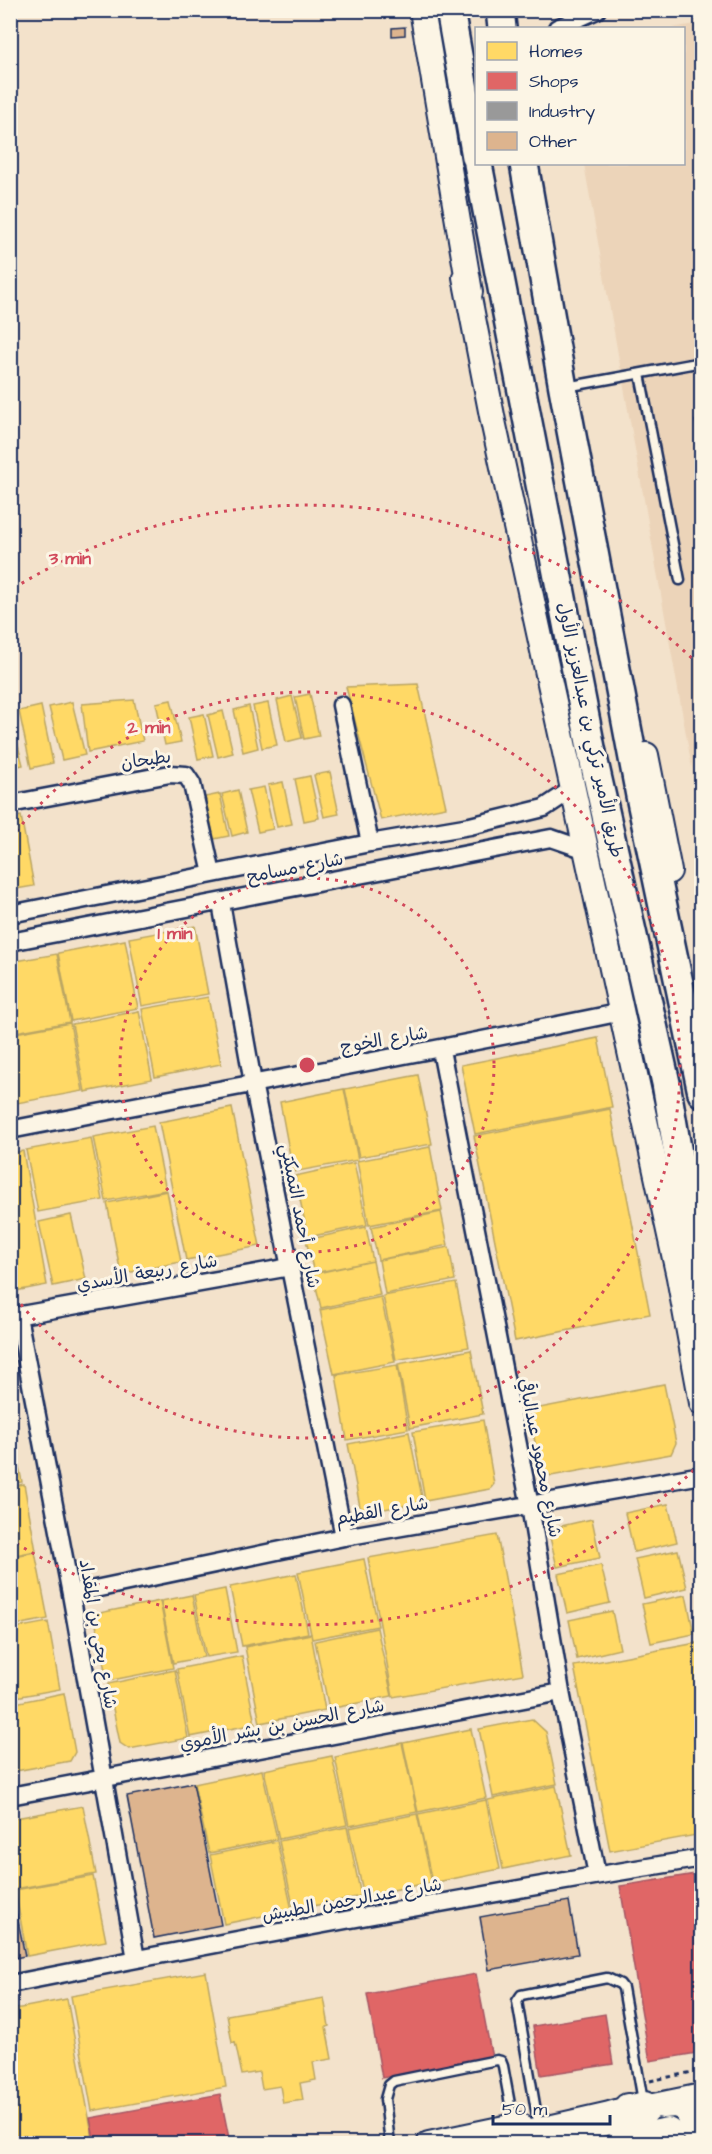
<svg xmlns="http://www.w3.org/2000/svg" width="712" height="2154" viewBox="0 0 712 2154" font-family="'Architects Daughter','Playpen Sans Arabic',sans-serif">
  <style>
    .built { fill: #ecd4b9 }
    .homes { fill: #ffd966; stroke: #bba664; stroke-width: 1.5 }
    .shops { fill: #e06666; stroke: #a55664; stroke-width: 1.5 }
    .industry { fill: #999; stroke: #737987; stroke-width: 1.5 }
    .building { fill: #ddb48e; stroke: #1b2f5e; stroke-width: 1.5 }
    .lines { fill: none; stroke-linecap: round; stroke-linejoin: round }
    .lane-casing { stroke: #1b2f5e; stroke-width: 13 }
    .street-casing { stroke: #1b2f5e; stroke-width: 21 }
    .secondary-casing { stroke: #1b2f5e; stroke-width: 28 }
    .primary-casing { stroke: #1b2f5e; stroke-width: 32 }
    .highway-casing { stroke: #1b2f5e; stroke-width: 36 }
    .path { stroke: #1b2f5e; stroke-width: 3; stroke-dasharray: 4.5 4.5; stroke-linecap: butt }
    .lane { stroke: #fcf5e5; stroke-width: 8 }
    .street { stroke: #fcf5e5; stroke-width: 16 }
    .secondary { stroke: #fcf5e5; stroke-width: 24 }
    .primary { stroke: #fcf5e5; stroke-width: 27 }
    .highway { stroke: #fcf5e5; stroke-width: 32 }
    .ring { fill: none; stroke: #d1495b; stroke-width: 3; stroke-dasharray: 3 6 }
    .labels { text-anchor: middle; dominant-baseline: central; stroke-width: 6; stroke-linejoin: round; paint-order: stroke }
    .street-label { font-size: 18px; fill: #1b2f5e; stroke: #fcf5e5 }
    .centre { fill: #d1495b; stroke: #fcf5e5; stroke-width: 3 }
    .ring-label { font-size: 18px; text-anchor: middle; font-weight: bold; fill: #d1495b; stroke: #fcf5e5; stroke-width: 6; stroke-linejoin: round; paint-order: stroke }
  </style>
  <rect width="100%" height="100%" fill="#f3e2cb"/>
  <filter id="ink" filterUnits="userSpaceOnUse"><feTurbulence type="fractalNoise" baseFrequency=".0167" numOctaves="2"/><feDisplacementMap in="SourceGraphic" scale="12" xChannelSelector="R" yChannelSelector="G"/><feConvolveMatrix kernelMatrix="1 2 1 2 8 2 1 2 1" color-interpolation-filters="sRGB"/></filter>
  <g filter="url(#ink)">
    <path class="built" d="M 701,23 L 701,818 L 584,164 L 684,164 L 684,28 L 672,28 Z"/>
    <path class="homes" d="M 418,684 L 446,807 L 381,820 L 346,687 Z
      M 310,694 L 319,736 L 304,739 L 295,697 Z
      M 292,696 L 302,738 L 286,742 L 277,700 Z
      M 134,700 L 143,741 L 88,752 L 82,704 Z
      M 171,700 L 181,742 L 165,745 L 156,703 Z
      M 72,702 L 85,755 L 62,760 L 49,707 Z
      M 268,703 L 277,745 L 262,748 L 253,706 Z
      M 41,706 L 53,763 L 31,768 L 19,711 Z
      M 249,706 L 258,748 L 243,752 L 234,710 Z
      M 223,711 L 233,753 L 218,757 L 208,715 Z
      M 204,714 L 213,756 L 198,759 L 189,717 Z
      M 10,715 L 23,765 L 10,768 Z
      M 330,772 L 339,814 L 324,817 L 314,775 Z
      M 310,776 L 319,818 L 304,821 L 295,779 Z
      M 283,782 L 292,824 L 277,827 L 268,785 Z
      M 264,787 L 273,829 L 258,832 L 248,790 Z
      M 238,790 L 247,832 L 232,836 L 222,794 Z
      M 220,794 L 229,836 L 214,839 L 205,797 Z
      M 21,816 L 34,886 L 10,890 L 10,818 Z
      M 195,926 L 208,994 L 142,1006 L 129,938 Z
      M 125,940 L 138,1008 L 71,1021 L 58,953 Z
      M 57,954 L 70,1022 L 10,1033 L 10,962 Z
      M 208,997 L 221,1064 L 155,1077 L 142,1009 Z
      M 139,1011 L 152,1079 L 85,1092 L 72,1024 Z
      M 70,1023 L 83,1091 L 17,1103 L 10,1070 L 10,1034 Z
      M 598,1038 L 612,1107 L 475,1134 L 461,1065 Z
      M 418,1075 L 432,1144 L 359,1157 L 345,1089 Z
      M 10,1076 L 16,1103 L 10,1104 Z
      M 344,1089 L 358,1160 L 293,1172 L 280,1102 Z
      M 232,1108 L 260,1246 L 186,1260 L 159,1122 Z
      M 610,1109 L 650,1314 L 515,1341 L 474,1136 Z
      M 153,1126 L 166,1190 L 106,1201 L 93,1137 Z
      M 91,1138 L 103,1200 L 38,1212 L 26,1150 Z
      M 430,1147 L 442,1211 L 369,1225 L 357,1161 Z
      M 23,1151 L 47,1285 L 10,1292 L 10,1153 Z
      M 354,1163 L 367,1225 L 308,1237 L 295,1176 Z
      M 167,1191 L 181,1262 L 121,1274 L 107,1203 Z
      M 441,1212 L 448,1245 L 378,1260 L 371,1227 Z
      M 71,1215 L 86,1279 L 53,1286 L 39,1222 Z
      M 366,1227 L 373,1261 L 314,1273 L 306,1240 Z
      M 449,1247 L 455,1280 L 385,1294 L 379,1260 Z
      M 373,1261 L 380,1295 L 321,1308 L 313,1274 Z
      M 456,1283 L 469,1347 L 396,1360 L 383,1296 Z
      M 381,1297 L 395,1362 L 334,1374 L 320,1310 Z
      M 471,1350 L 483,1414 L 410,1428 L 398,1364 Z
      M 397,1365 L 408,1429 L 347,1440 L 336,1375 Z
      M 664,1384 L 676,1443 L 671,1454 L 551,1476 L 540,1469 L 529,1410 Z
      M 483,1420 L 494,1484 L 490,1489 L 425,1501 L 413,1432 Z
      M 10,1421 L 22,1482 L 10,1484 Z
      M 409,1432 L 423,1502 L 368,1512 L 360,1507 L 348,1444 Z
      M 24,1484 L 36,1551 L 10,1556 L 10,1487 Z
      M 668,1504 L 677,1542 L 634,1552 L 625,1513 Z
      M 592,1519 L 600,1558 L 557,1567 L 548,1529 Z
      M 497,1535 L 523,1674 L 393,1697 L 368,1558 Z
      M 678,1550 L 687,1588 L 644,1598 L 635,1559 Z
      M 35,1552 L 48,1619 L 10,1626 L 10,1557 Z
      M 364,1559 L 378,1626 L 312,1639 L 298,1572 Z
      M 601,1565 L 610,1603 L 567,1613 L 558,1574 Z
      M 296,1574 L 308,1633 L 242,1646 L 230,1587 Z
      M 225,1589 L 237,1652 L 206,1657 L 194,1595 Z
      M 192,1595 L 204,1657 L 173,1663 L 161,1601 Z
      M 686,1595 L 694,1634 L 651,1643 L 642,1604 Z
      M 160,1601 L 173,1668 L 107,1681 L 94,1614 Z
      M 612,1611 L 620,1649 L 577,1659 L 569,1620 Z
      M 48,1622 L 60,1689 L 10,1698 L 10,1629 Z
      M 377,1628 L 392,1696 L 329,1709 L 315,1641 Z
      M 311,1634 L 325,1710 L 260,1723 L 245,1647 Z
      M 702,1642 L 702,1834 L 610,1851 L 574,1666 Z
      M 242,1656 L 255,1724 L 190,1737 L 177,1669 Z
      M 175,1670 L 188,1738 L 129,1749 L 120,1743 L 108,1684 Z
      M 64,1693 L 75,1752 L 70,1761 L 10,1772 L 10,1704 Z
      M 532,1719 L 546,1732 L 557,1784 L 493,1797 L 479,1729 Z
      M 471,1729 L 486,1798 L 418,1812 L 403,1743 Z
      M 402,1743 L 417,1812 L 349,1826 L 335,1757 Z
      M 332,1756 L 347,1825 L 279,1839 L 264,1770 Z
      M 262,1770 L 277,1839 L 209,1853 L 194,1784 Z
      M 556,1786 L 571,1855 L 503,1869 L 488,1800 Z
      M 486,1800 L 500,1869 L 432,1883 L 418,1814 Z
      M 83,1806 L 96,1874 L 15,1889 L 10,1864 L 10,1819 Z
      M 417,1814 L 432,1882 L 364,1896 L 349,1828 Z
      M 347,1827 L 361,1896 L 294,1910 L 279,1841 Z
      M 277,1841 L 292,1910 L 224,1924 L 210,1855 Z
      M 93,1876 L 106,1941 L 27,1956 L 15,1890 Z
      M 206,1972 L 226,2087 L 92,2111 L 71,1996 Z
      M 324,1998 L 329,2026 L 326,2027 L 332,2059 L 313,2062 L 316,2080 L 300,2083 L 303,2100 L 283,2103 L 280,2086 L 262,2089 L 259,2072 L 242,2075 L 235,2042 L 232,2043 L 227,2015 Z
      M 67,1999 L 94,2144 L 10,2144 L 10,2010 Z"/>
    <path class="shops" d="M 702,1873 L 702,2052 L 650,2061 L 620,1886 Z
      M 476,1974 L 492,2058 L 382,2078 L 367,1994 Z
      M 605,2014 L 613,2064 L 541,2075 L 533,2026 Z
      M 220,2094 L 230,2143 L 95,2144 L 90,2118 Z"/>
    <path class="industry" d="M 695,421 L 702,426 L 702,450 Z"/>
    <path class="building" d="M 405,27 L 405,35 L 392,36 L 392,28 Z
      M 193,1783 L 221,1925 L 154,1938 L 127,1796 Z
      M 10,1880 L 25,1956 L 10,1959 Z
      M 569,1901 L 578,1954 L 489,1970 L 480,1917 Z"/>
    <g class="lines">
      <defs>
        <path id="lane" d="M 640,374 L 680,580
          M 566,387 L 702,362
          M 538,2122 L 517,2001 L 521,1995 L 607,1978 L 620,1984 L 623,1988 L 643,2101
          M 390,2144 L 385,2099 L 389,2085 L 394,2081 L 497,2060 L 501,2061 L 503,2066 L 514,2126"/>
        <path id="street" d="M 557,28 L 597,10
          M 341,705 L 370,843
          M 10,804 L 170,774 L 186,775 L 192,784 L 212,874
          M 221,903 L 253,1083 L 344,1537
          M 10,914 L 370,843 L 470,826 L 544,808 L 574,788
          M 10,942 L 551,838 L 586,850
          M 441,1050 L 530,1506 L 561,1692 L 597,1875
          M 10,1130 C 214,1090 419,1054 622,1012
          M 18,1316 L 71,1594 L 136,1959
          M 10,1317 L 290,1267
          M 71,1594 L 344,1537 L 702,1475
          M 10,1796 L 561,1692
          M 10,1984 C 240,1938 471,1896 702,1858"/>
        <path id="secondary" d="M 422,10 L 470,292
          M 465,277 L 493,421 L 679,1277
          M 646,755 L 669,871
          M 683,1262 L 679,1277 L 702,1403
          M 627,2106 L 644,2108 L 702,2096
          M 662,2106 L 675,2105 L 686,2109 L 698,2144
          M 429,2144 L 519,2125"/>
        <path id="primary" d="M 450,10 L 476,157
          M 500,10 L 502,28
          M 478,164 L 592,753 L 666,1083 L 702,1296
          M 524,164 L 563,388 L 641,801 L 702,1093"/>
        <path id="highway" d="M 496,2144 L 610,2118 L 644,2108
          M 623,2144 L 667,2134"/>
      </defs>
      <use href="#lane" class="lane-casing"/>
      <use href="#street" class="street-casing"/>
      <use href="#secondary" class="secondary-casing"/>
      <use href="#primary" class="primary-casing"/>
      <use href="#highway" class="highway-casing"/>
      <path class="path" d="M 650,2081 L 702,2070"/>
      <use href="#lane" class="lane"/>
      <use href="#street" class="street"/>
      <use href="#secondary" class="secondary"/>
      <use href="#primary" class="primary"/>
      <use href="#highway" class="highway"/>
    </g>
  </g>
  <g class="ring">
    <circle cx="307" cy="1065" r="187"/>
    <path d="M11 838A373 373 0 1 1 11 1292"/>
    <path d="M700 1464A560 560 0 0 1 14 1542M14 588A560 560 0 0 1 700 666"/>
  </g>
  <g class="labels">
    <g class="street-label">
      <text transform="translate(590 730) rotate(78)">طريق الأمير تركي بن عبدالعزيز الأول</text>
      <text transform="translate(146 760) rotate(-8)">بطيحان</text>
      <text transform="translate(295 868) rotate(-11)">شارع مسامح</text>
      <text transform="translate(384 1040) rotate(-10)">شارع الخوج</text>
      <text transform="translate(300 1216) rotate(79)">شارع أحمد التمبكتي</text>
      <text transform="translate(147 1273) rotate(-10)">شارع ربيعة الأسدي</text>
      <text transform="translate(540 1458) rotate(79)">شارع محمود عبدالباقي</text>
      <text transform="translate(382 1511) rotate(-10)">شارع القطيم</text>
      <text transform="translate(98 1634) rotate(80)">شارع يحي بن المقداد</text>
      <text transform="translate(282 1725) rotate(-11)">شارع الحسن بن بشر الأموي</text>
      <text transform="translate(352 1900) rotate(-10)">شارع عبدالرحمن الطبيش</text>
    </g>
  </g>
  <circle cx="307" cy="1065" r="9" class="centre"/>
  <g class="ring-label">
    <text x="70" y="564">3 min</text>
    <text x="149" y="733">2 min</text>
    <text x="175" y="939">1 min</text>
  </g>
  <rect width="712" height="2154" fill="none" stroke="#fcf5e5" stroke-width="36"/>
  <rect x="18" y="18" width="676" height="2118" fill="none" stroke="#1b2f5e" stroke-width="2" filter="url(#ink)"/>
  <rect x="475" y="27" width="210" height="138" fill="#fcf5e5" stroke="#a2a6af" stroke-width="1.5"/>
  <rect x="487" y="42" width="30" height="18" fill="#ffd966" stroke="#a2a6af" stroke-width="1.5"/>
  <text x="529" y="57" font-size="18" fill="#1b2f5e">Homes</text>
  <rect x="487" y="72" width="30" height="18" fill="#e06666" stroke="#a2a6af" stroke-width="1.5"/>
  <text x="529" y="87" font-size="18" fill="#1b2f5e">Shops</text>
  <rect x="487" y="102" width="30" height="18" fill="#999999" stroke="#a2a6af" stroke-width="1.5"/>
  <text x="529" y="117" font-size="18" fill="#1b2f5e">Industry</text>
  <rect x="487" y="132" width="30" height="18" fill="#ddb48e" stroke="#a2a6af" stroke-width="1.5"/>
  <text x="529" y="147" font-size="18" fill="#1b2f5e">Other</text>
  <path d="M493 2115v9h117v-9" fill="none" stroke="#1b2f5e" stroke-width="3"/>
  <text x="502" y="2115" font-size="18" fill="#1b2f5e" stroke="#fcf5e5" stroke-width="4.5" paint-order="stroke">50 m</text>
</svg>
